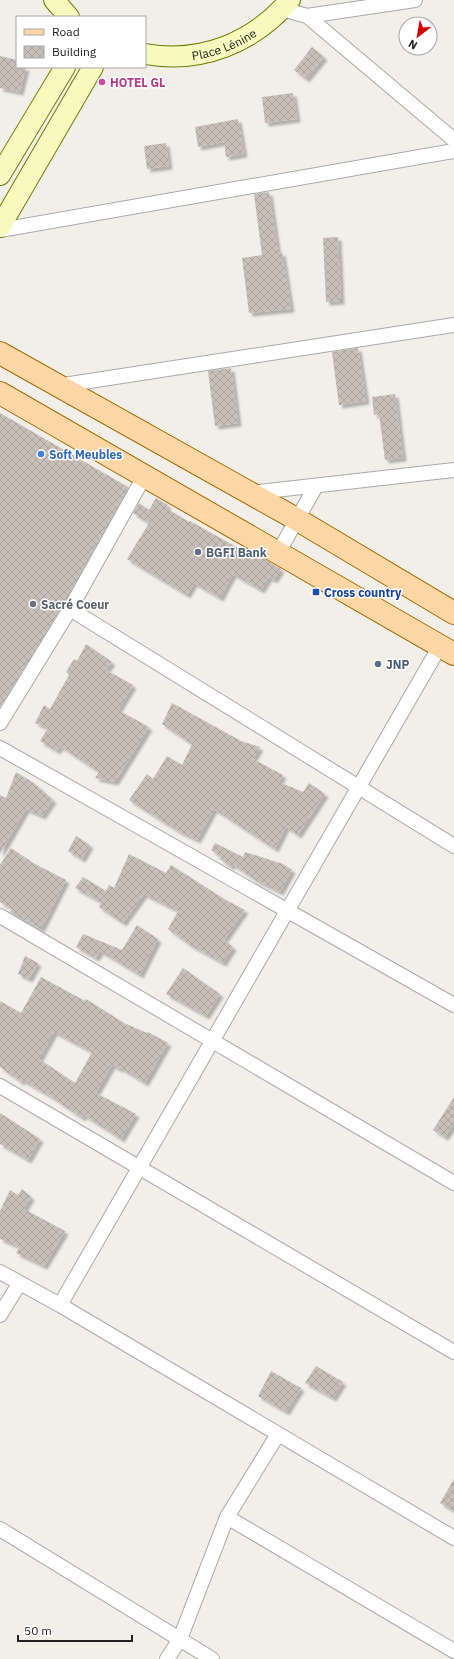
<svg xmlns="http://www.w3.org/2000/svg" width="454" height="1659" viewBox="0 0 454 1659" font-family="'IBM Plex Sans',sans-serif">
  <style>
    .building { fill: url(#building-cross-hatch); fill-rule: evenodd; filter: url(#shadow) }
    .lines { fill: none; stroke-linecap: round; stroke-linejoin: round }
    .minor-casing { stroke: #a9a9a9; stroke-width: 16 }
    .secondary-casing { stroke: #707d05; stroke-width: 22 }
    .primary-casing { stroke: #a06b00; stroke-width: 24 }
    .minor { stroke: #fff; stroke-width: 14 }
    .secondary { stroke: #f7fabf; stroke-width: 20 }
    .primary { stroke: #fcd6a4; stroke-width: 22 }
    .hotel-dot { fill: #d1479c; stroke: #fff; stroke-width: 1.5 }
    .shop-dot { fill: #3f7fe0; stroke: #fff; stroke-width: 1.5 }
    .service-dot { fill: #5c6f8a; stroke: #fff; stroke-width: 1.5 }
    .transit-dot { fill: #1a4fb4; stroke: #fff; stroke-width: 1.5 }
    .worship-dot { fill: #6b7280; stroke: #fff; stroke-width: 1.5 }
    .labels { text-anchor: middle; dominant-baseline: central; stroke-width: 3; stroke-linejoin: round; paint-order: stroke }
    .street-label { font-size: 12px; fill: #222; stroke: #fff }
    .hotel-label { font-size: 12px; font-weight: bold; fill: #b23c85; stroke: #fff; text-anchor: start }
    .shop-label { font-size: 12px; font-weight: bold; fill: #366cbe; stroke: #fff; text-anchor: start }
    .service-label { font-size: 12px; font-weight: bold; fill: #4e5e75; stroke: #fff; text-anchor: start }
    .transit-label { font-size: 12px; font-weight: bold; fill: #164399; stroke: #fff; text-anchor: start }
    .worship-label { font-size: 12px; font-weight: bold; fill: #5b616d; stroke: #fff; text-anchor: start }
  </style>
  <defs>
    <pattern id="building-cross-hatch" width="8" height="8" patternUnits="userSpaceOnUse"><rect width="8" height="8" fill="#c7bfb8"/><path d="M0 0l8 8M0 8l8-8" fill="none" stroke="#aba49e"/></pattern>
    <filter id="shadow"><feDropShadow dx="3.5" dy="3.5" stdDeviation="1" flood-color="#0004"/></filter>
  </defs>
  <rect width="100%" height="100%" fill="#f2efe9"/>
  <path class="building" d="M 312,47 L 324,57 L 306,79 L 294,70 Z
    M 0,56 L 17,60 L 17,67 L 26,67 L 20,92 L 0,88 Z
    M 293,93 L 297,119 L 265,123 L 262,97 Z
    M 238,119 L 244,154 L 226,157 L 224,142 L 198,147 L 195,127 Z
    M 166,143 L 169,166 L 147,169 L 144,146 Z
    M 269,192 L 278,253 L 282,252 L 291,309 L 249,313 L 242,258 L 262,255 L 254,194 Z
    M 338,237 L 341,301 L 326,302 L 323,238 Z
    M 358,348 L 366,401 L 339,405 L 332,352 Z
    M 231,368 L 238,423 L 215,426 L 208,371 Z
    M 395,394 L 403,458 L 385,460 L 379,414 L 374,415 L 372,397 Z
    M 0,413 L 128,487 L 63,605 L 0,707 Z
    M 156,498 L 168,505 L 166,508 L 189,522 L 190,521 L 247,553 L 249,550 L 281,569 L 274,580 L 269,577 L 261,590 L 233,574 L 220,598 L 194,583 L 187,595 L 127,559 L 149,523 L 133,513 L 139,503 L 149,510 Z
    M 86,644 L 112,662 L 106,670 L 133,685 L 118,710 L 149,727 L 115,782 L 95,778 L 99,772 L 60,746 L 57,751 L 40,741 L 48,728 L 35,723 L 44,705 L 50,709 L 69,675 L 66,672 L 74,659 L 77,661 Z
    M 172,703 L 241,741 L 260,747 L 253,759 L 283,775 L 279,782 L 303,792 L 309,783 L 325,794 L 298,835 L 286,827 L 275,849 L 214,809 L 197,840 L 178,831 L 129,800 L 147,774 L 153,779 L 167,756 L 182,765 L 192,744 L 162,724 Z
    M 16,772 L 35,784 L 53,800 L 42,816 L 26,809 L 0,854 L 0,795 L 6,798 Z
    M 76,836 L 90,845 L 82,859 L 68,851 Z
    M 215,843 L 243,857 L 245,852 L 283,864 L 292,870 L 280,892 L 257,881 L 232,864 L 231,867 L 220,859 L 221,857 L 211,850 Z
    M 11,848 L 33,863 L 66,880 L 41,929 L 10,912 L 12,909 L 0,902 L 0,865 Z
    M 129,854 L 166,873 L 171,865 L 224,899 L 245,910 L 224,940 L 233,947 L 223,963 L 190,945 L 168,929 L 178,911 L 144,894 L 123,923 L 99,907 L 101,902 L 75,888 L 83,877 L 106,891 L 109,885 L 114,888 Z
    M 137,925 L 158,939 L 140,975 L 100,951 L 96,958 L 76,947 L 83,934 L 122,950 Z
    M 25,956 L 38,963 L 29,979 L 18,974 Z
    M 183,968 L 220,994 L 206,1016 L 166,994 Z
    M 41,977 L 85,1001 L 86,999 L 124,1023 L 147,1033 L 148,1032 L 168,1043 L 145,1083 L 120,1068 L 119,1069 L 112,1065 L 96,1093 L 136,1114 L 121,1139 L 84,1115 L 82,1118 L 50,1096 L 22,1080 L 21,1082 L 0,1067 L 0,1001 L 21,1013 ZM 54,1032 L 92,1052 L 75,1083 L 39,1059 Z
    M 454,1097 L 454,1123 L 445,1137 L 433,1130 Z
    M 0,1113 L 40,1139 L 28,1160 L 0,1144 Z
    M 22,1189 L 31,1197 L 24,1209 L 65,1231 L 44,1266 L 16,1253 L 20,1247 L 0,1239 L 0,1211 L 10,1190 L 18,1195 Z
    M 316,1366 L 343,1382 L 333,1398 L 305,1383 Z
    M 271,1371 L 301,1388 L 286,1412 L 258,1396 Z
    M 454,1479 L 454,1511 L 440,1503 Z"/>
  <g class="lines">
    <defs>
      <path id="minor" d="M 282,9 L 307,16 L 454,140
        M 307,16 L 415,0
        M 0,230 L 454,151
        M 57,386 L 454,325
        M 250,493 L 454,470
        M 278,553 L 316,486
        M 70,609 L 454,846
        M 0,723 L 70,609 L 145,475
        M 0,748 L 454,1005
        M 0,916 L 454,1183
        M 0,1086 L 454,1352
        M 0,1272 L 60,1305 L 454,1538
        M 60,1305 L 440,646
        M 0,1315 L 19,1284
        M 227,1517 L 454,1651
        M 0,1529 L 212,1659
        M 167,1659 L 180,1639 L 227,1517 L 278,1434"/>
      <g id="secondary">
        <path d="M 54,0 L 69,17"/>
        <path id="s1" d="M 145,54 C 201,64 253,43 290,0"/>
        <path d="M 0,175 L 65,67"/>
        <path d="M 0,227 L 93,67"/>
      </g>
      <path id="primary" d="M 0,353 L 298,520 L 454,613
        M 0,393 L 454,654"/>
    </defs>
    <use href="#minor" class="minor-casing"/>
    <use href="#secondary" class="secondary-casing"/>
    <use href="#primary" class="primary-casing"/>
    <use href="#minor" class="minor"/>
    <use href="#secondary" class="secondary"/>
    <use href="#primary" class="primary"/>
  </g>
  <circle class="hotel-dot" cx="102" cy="82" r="4"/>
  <circle class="shop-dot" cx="41" cy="454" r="4"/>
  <g class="service-dot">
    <circle cx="198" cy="552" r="4"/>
    <circle cx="378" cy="664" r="4"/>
  </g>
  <rect class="transit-dot" x="312" y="588" width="8" height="8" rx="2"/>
  <circle class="worship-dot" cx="33" cy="604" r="4"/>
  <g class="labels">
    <g class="street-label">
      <text stroke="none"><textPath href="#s1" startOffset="81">Place Lénine</textPath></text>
    </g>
    <g class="hotel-label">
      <text x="110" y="82">HOTEL GL</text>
    </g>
    <g class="shop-label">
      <text x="49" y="454">Soft Meubles</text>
    </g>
    <g class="service-label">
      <text x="206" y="552">BGFI Bank</text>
      <text x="386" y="664">JNP</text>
    </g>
    <g class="transit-label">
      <text x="324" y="592">Cross country</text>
    </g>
    <g class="worship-label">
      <text x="41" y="604">Sacré Coeur</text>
    </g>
  </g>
  <rect x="16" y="16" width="130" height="52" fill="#ffffff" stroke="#a7a7a7"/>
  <rect x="24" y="29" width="20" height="6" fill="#fcd6a4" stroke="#a7a7a7"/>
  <text x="52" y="36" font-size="12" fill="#222222">Road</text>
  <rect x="24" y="46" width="20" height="12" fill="url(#building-cross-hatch)" stroke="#a7a7a7"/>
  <text x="52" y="56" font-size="12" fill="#222222">Building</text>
  <g transform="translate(418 36) rotate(211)"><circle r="19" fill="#ffffff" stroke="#a7a7a7"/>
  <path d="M0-3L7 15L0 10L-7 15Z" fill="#d40000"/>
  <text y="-6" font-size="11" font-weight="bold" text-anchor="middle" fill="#222222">N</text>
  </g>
  <path d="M18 1635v6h114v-6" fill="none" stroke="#222222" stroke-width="2"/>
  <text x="24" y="1635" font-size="12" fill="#222222" stroke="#ffffff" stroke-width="3" paint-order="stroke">50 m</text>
</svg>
